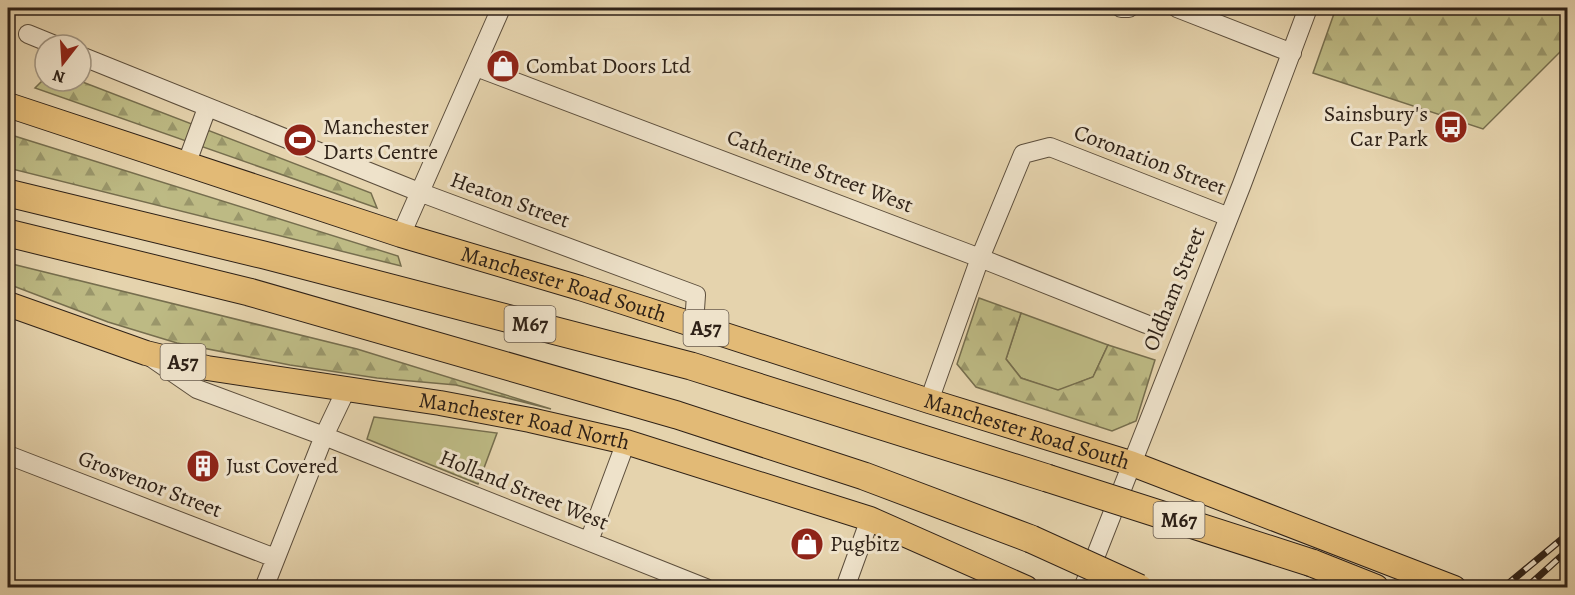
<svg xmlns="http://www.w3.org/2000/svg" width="1575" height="595" viewBox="0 0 1575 595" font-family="Alegreya,serif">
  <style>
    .grass { fill: #bdba84; stroke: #766e4e; stroke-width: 1.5 }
    .forest { fill: url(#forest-firs); stroke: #766e4e; stroke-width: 1.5 }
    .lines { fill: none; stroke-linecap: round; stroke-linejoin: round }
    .minor-casing { stroke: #5c4e3c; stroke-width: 20 }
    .major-casing { stroke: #2e2117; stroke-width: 26 }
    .highway-casing { stroke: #2e2117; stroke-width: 29 }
    .minor { stroke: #eee2ca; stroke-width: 18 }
    .major { stroke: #e2ba76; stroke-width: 24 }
    .highway { stroke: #e2ba76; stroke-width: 27 }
    .rail-casing { stroke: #2e2117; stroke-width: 7 }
    .rail { stroke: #eee2ca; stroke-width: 4.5; stroke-dasharray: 14; stroke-linecap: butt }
    .highway-bridge-casing { stroke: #2e2117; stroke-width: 29; stroke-linecap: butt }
    .highway-bridge { stroke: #e2ba76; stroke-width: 27 }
    .labels { text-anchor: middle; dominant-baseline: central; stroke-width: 6; stroke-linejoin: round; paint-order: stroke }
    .shield { fill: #eee2ca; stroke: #685b4d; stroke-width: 1.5 }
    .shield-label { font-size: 21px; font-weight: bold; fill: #2e2117 }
    .poi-label { font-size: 22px; fill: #2e2117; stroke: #eee2ca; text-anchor: start }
    .street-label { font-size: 22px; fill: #2e2117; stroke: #eee2ca }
  </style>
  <defs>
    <pattern id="forest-firs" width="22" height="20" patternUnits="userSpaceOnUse" patternTransform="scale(1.5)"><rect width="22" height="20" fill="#bdba84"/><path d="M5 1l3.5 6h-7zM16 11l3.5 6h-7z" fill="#9a976b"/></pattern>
  </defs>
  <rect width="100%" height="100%" fill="#e5d3ad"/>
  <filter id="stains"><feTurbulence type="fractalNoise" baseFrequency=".00333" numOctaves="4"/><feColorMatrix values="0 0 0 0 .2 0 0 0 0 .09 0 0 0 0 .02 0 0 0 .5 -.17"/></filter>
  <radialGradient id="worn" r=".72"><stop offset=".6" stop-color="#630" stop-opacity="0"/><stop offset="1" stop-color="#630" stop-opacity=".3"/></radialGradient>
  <path class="grass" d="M 1021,313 L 1108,345 L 1093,377 L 1058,391 L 1021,378 L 1006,359 Z
    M 374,417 L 497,433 L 478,484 L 367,439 Z"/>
  <path class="forest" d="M 1336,8 L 1567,8 L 1567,45 L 1483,129 L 1313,73 Z
    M 45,78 L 45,81 L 80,81 L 371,193 L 377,208 L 35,88 Z
    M 8,134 L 398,256 L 401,266 L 8,168 Z
    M 8,263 L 357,349 L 551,409 L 456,385 L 377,378 L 290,365 L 177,343 L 108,322 L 8,284 Z
    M 979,298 L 1021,313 L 1006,359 L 1021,378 L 1058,390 L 1093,377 L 1108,345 L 1155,360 L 1136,421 L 1112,431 L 976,387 L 957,364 Z"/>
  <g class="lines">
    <defs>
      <path id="minor" d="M 1121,8 L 1129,8
        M 1177,8 L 1292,53
        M 28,34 L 55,45
        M 81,56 L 419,192 L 696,295 L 694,324
        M 476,67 L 980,258 L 1146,324
        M 186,165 L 207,108
        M 401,235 L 501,8
        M 152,358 L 197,389 L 324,436 L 706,588
        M 929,401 L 980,258 L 1023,154 L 1050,147 L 1229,217
        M 8,455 L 275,558
        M 589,541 L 626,442
        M 264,588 L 324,436 L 346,390
        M 845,588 L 870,519
        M 1083,588 L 1242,184 L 1308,8"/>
      <g id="major">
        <path id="s1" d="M 8,105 L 401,235 L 580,288 L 929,401 L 1130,463 L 1454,588"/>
        <path id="s2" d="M 8,304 L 146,353 L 207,368 L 440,403 L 530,420 L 626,442 L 870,519 L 1026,588"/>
      </g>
      <path id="highway" d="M 8,193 L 264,255 L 691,366 L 1047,478
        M 8,233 L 249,292 L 677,415 L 864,476 L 1031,539
        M 1312,563 L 1375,588"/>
    </defs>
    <use href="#minor" class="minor-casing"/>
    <use href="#major" class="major-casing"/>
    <use href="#highway" class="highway-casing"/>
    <use href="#minor" class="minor"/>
    <use href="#major" class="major"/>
    <use href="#highway" class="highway"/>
    <defs>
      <path id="rail" d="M 1503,588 L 1568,534
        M 1526,588 L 1568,550"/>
    </defs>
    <use href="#rail" class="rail-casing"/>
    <use href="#rail" class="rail"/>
    <defs>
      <path id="highway-bridge" d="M 1047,478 L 1312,563
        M 1031,539 L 1139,588"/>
    </defs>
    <use href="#highway-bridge" class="highway-bridge-casing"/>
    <use href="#highway-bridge" class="highway-bridge"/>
  </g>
  <defs>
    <symbol id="shop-disc" viewBox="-11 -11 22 22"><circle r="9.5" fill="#8f2418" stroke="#eee2ca"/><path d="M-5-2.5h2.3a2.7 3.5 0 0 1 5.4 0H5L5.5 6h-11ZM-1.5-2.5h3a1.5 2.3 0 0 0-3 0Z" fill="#fff"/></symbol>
    <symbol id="bus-disc" viewBox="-11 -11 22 22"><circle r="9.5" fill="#8f2418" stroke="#eee2ca"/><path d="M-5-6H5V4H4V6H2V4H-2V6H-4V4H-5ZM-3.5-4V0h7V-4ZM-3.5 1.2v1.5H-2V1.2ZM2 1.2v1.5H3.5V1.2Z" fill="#fff"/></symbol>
    <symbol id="stadium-disc" viewBox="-11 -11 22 22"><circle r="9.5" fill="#8f2418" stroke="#eee2ca"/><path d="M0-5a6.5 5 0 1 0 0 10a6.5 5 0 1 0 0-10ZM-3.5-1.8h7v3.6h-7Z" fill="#fff"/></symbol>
    <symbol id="building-disc" viewBox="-11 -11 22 22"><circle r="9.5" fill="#8f2418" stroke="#eee2ca"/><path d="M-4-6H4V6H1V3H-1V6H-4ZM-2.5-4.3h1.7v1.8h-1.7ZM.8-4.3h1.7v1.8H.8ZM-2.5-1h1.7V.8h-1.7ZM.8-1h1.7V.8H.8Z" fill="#fff"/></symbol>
  </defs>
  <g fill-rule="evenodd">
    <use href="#shop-disc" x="484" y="47" width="38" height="38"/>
    <use href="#bus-disc" x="1432" y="108" width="38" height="38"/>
    <use href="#stadium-disc" x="281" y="121" width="38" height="38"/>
    <use href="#building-disc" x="184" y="447" width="38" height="38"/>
    <use href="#shop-disc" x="788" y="525" width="38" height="38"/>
  </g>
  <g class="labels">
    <g class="shield">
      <rect x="504.5" y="306" width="51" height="36" rx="4.5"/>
      <rect x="683.5" y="310" width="45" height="36" rx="4.5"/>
      <rect x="160.5" y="344" width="45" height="36" rx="4.5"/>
      <rect x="1153.5" y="502" width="51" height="36" rx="4.5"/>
    </g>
    <g class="shield-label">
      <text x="530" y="324">M67</text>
      <text x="706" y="328">A57</text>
      <text x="183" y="362">A57</text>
      <text x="1179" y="520">M67</text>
    </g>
    <g class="poi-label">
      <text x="526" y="66">Combat Doors Ltd</text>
      <text x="1428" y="114" text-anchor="end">Sainsbury's<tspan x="1428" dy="25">Car Park</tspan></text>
      <text x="323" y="127">Manchester<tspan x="323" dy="25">Darts Centre</tspan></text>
      <text x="226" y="466">Just Covered</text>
      <text x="830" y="544">Pugbitz</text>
    </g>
    <g class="street-label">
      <text transform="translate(1150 160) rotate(21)">Coronation Street</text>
      <text transform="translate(820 171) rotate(21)">Catherine Street West</text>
      <text transform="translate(510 200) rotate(20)">Heaton Street</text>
      <text stroke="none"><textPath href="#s1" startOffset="584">Manchester Road South</textPath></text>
      <text transform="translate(1174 289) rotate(-68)">Oldham Street</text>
      <text stroke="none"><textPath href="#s2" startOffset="531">Manchester Road North</textPath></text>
      <text stroke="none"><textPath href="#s1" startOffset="1070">Manchester Road South</textPath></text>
      <text transform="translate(150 484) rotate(21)">Grosvenor Street</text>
      <text transform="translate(524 490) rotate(22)">Holland Street West</text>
    </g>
  </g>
  <rect width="1575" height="595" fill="none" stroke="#e5d3ad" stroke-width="30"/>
  <rect x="9" y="9" width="1557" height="577" fill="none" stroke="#2e2117" stroke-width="3"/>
  <rect x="15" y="15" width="1545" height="565" fill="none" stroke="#2e2117" stroke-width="1.5"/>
  <g transform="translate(63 63) rotate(197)"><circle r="28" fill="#eee2ca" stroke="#a19582" stroke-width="1.5"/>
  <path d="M0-4.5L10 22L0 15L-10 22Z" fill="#8f2418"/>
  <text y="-9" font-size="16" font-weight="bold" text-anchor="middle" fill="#2e2117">N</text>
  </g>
  <rect width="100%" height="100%" filter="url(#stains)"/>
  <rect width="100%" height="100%" fill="url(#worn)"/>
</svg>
